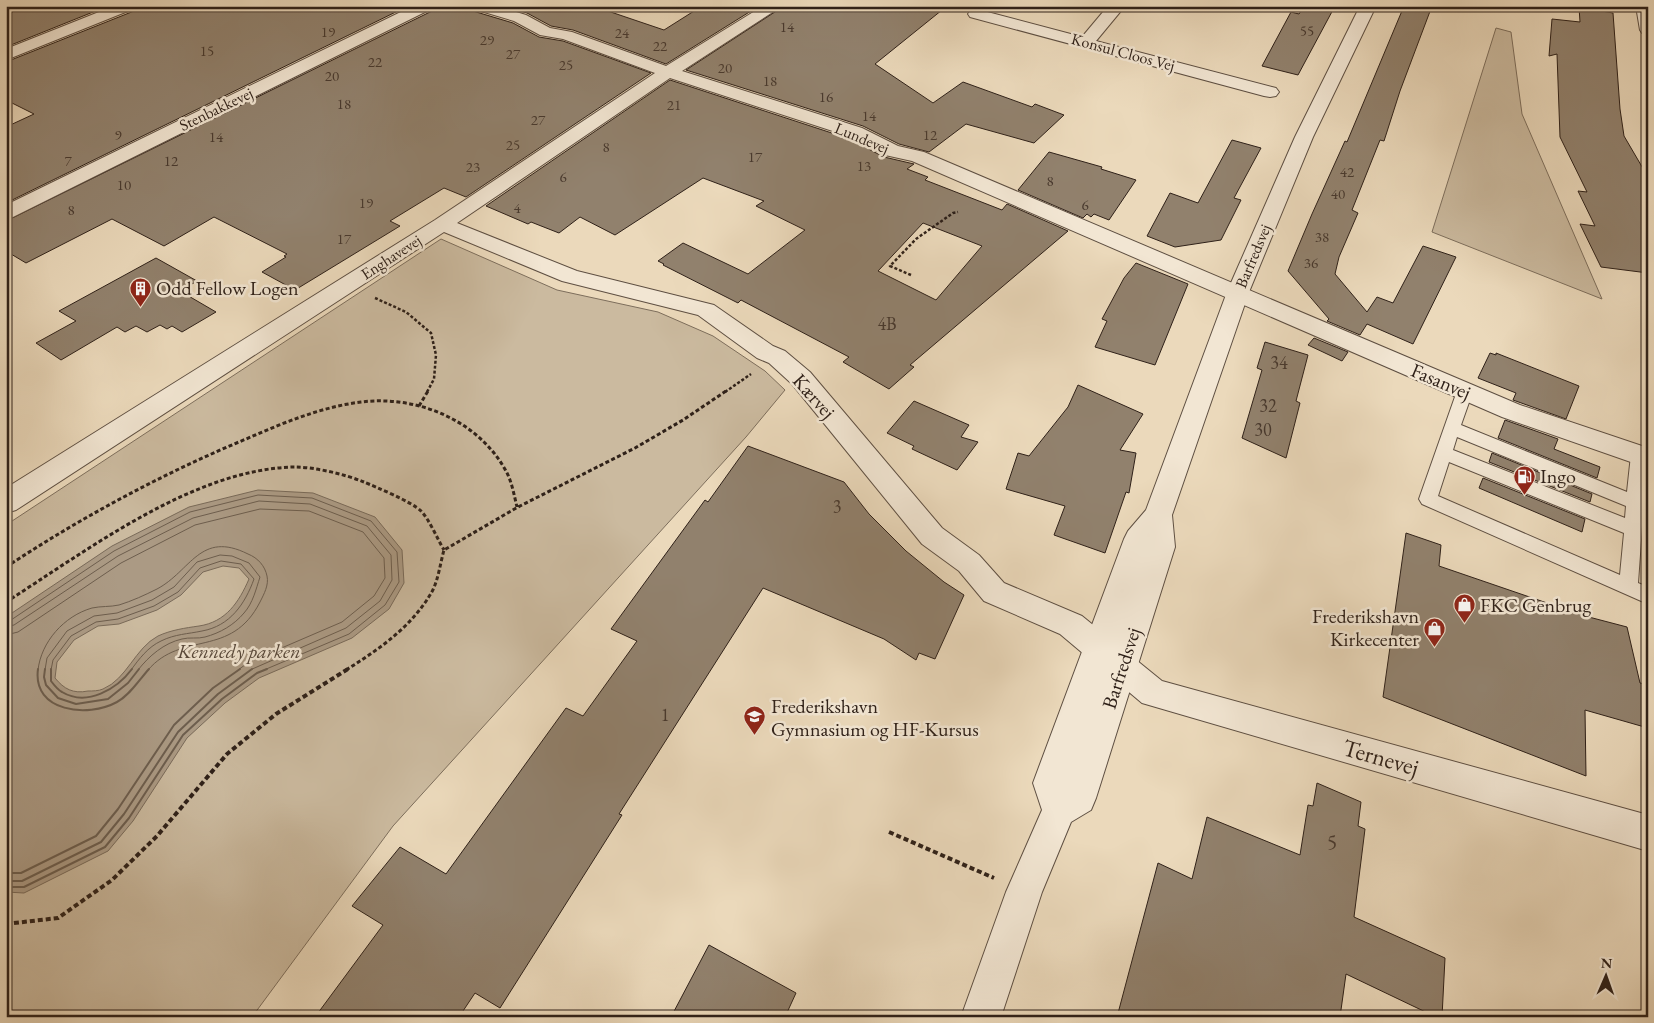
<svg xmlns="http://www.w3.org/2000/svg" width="1654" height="1023" viewBox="0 0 1654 1023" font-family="'EB Garamond',serif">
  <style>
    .green { fill: #cbba9f; stroke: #7d6e5c }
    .water { fill: #ab9a84; stroke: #796a59; fill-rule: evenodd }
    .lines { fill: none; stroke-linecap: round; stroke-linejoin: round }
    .shore-far1 { stroke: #6d5e4e; stroke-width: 1 }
    .shore { stroke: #6d5e4e; stroke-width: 2 }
    .building { fill: #91816d; stroke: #2f2119; fill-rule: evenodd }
    .service-casing { stroke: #5e4f42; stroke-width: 2 }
    .minor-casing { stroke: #5e4f42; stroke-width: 2 }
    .tertiary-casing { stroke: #5e4f42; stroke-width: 2 }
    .path-far2 { stroke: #2f2119; stroke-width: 2.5; stroke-dasharray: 3 2; stroke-linecap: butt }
    .path-far1 { stroke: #2f2119; stroke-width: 3; stroke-dasharray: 4 2.5; stroke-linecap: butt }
    .path { stroke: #2f2119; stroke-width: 4; stroke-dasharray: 5 3; stroke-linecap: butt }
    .service { fill: #f2e6d3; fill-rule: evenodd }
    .minor { fill: #f2e6d3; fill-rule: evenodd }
    .tertiary { fill: #f2e6d3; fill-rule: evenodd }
    .labels { text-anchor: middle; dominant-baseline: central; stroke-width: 5; stroke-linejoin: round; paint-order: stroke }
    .far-number-label { font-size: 15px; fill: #48392e }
    .far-street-label { font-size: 16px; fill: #2f2119; stroke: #f2e6d3 }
    .number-label { font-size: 18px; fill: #48392e }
    .poi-label { font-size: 20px; fill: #2f2119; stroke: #f2e6d3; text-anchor: start }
    .street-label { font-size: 20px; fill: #2f2119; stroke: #f2e6d3 }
    .park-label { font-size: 20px; font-style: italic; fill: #56473a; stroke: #f2e6d3 }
    .near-number-label { font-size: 21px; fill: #48392e }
    .near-street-label { font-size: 24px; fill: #2f2119; stroke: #f2e6d3 }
  </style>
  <rect width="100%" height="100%" fill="#ebd9bb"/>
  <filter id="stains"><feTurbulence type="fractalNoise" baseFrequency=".004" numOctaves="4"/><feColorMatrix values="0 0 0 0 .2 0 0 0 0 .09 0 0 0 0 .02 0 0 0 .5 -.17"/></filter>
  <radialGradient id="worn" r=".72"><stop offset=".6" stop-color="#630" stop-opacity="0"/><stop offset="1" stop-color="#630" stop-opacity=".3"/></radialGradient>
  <path class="green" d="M 1496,28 L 1511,32 L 1522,114 L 1602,299 L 1432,232 Z
    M 441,239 L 557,290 L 658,312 L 713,336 L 765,371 L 785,390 L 746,437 L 393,826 L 252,1017 L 6,1017 L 6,525 Z"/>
  <path class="water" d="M 258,490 L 313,493 L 375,517 L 402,550 L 404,583 L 389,609 L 352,638 L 259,678 L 225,703 L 187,738 L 133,821 L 108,851 L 24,893 L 6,892 L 6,617 L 112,546 L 189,507 ZM 223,566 L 239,568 L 249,579 C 239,602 226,622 199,626 C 185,628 171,630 158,636 C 135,648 127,679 103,689 C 99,691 92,691 88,691 C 73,694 64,689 55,678 L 57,662 L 74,640 L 98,626 L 119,624 L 157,610 L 181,595 L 203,572 Z"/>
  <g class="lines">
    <path class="shore-far1" d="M 6,621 L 11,620 L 114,551 L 190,512 L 258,495 L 312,498 L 371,521 L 397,552 L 399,582 L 385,605 L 349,634 L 264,670
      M 6,627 L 14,625 L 118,556 L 193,518 L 259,501 L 310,504 L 367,526 L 391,555 L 392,580 L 380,601 L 346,628 L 250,670
      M 6,635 L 18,632 L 121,563 L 195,525 L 260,509 L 309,511 L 363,532 L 384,558 L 385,578 L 374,596 L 342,622 L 249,662 L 238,670
      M 38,670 C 41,642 64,616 92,608 C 101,606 110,607 119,605 C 132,601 145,595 157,589 C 191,571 200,530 248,554 C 258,558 265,566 267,576 C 269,585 264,594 260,602 C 231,659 182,630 148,670
      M 45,670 L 47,658 L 67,631 L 94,616 L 117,613 L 152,600 L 174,587 L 197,562 L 220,555 L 232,556 L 249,563 L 260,577 C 256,589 253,603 244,613 C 234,625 220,633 205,637 C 198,639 189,637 182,639 C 164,643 149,656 138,670
      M 51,670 L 53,660 L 71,636 L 96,622 L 118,619 L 154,606 L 178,592 L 200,568 L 221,561 L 241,564 L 254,579 C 245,604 230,626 202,631 C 188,634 175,634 161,641 C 148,647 139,659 131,670"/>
    <path class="shore" d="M 38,669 C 32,712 88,718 117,702 C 130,695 139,680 149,669
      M 45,669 L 44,677 L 46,685 L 58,698 L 76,704 L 108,699 L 128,683 L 139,669
      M 51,669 L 51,681 C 54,685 58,690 62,692 C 87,707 117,689 132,669
      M 6,873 L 21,873 L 96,836 L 118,809 L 174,725 L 213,688 L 240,669
      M 6,881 L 22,881 L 101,842 L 124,814 L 178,732 L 218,694 L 252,669
      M 6,887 L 24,887 L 105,847 L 129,818 L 183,735 L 222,699 L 257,673 L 267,669"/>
  </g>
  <path class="building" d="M 18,6 L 108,6 L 6,47 L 6,11 Z
    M 138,6 L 408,6 L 6,203 L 6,127 L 34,114 L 6,100 L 6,62 L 134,11 Z
    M 436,6 L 469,6 L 473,11 L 513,23 L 539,37 L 563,41 L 651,73 L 466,197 L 444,188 L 390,221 L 400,226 L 295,290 L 262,272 L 286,257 L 284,256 L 287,254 L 214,217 L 164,246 L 112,219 L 26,263 L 6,251 L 6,221 L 432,11 Z
    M 504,6 L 593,6 L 664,30 L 702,6 L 759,6 L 666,64 L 573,30 L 551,26 L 527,13 Z
    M 784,6 L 947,6 L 875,64 L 933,103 L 963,82 L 1032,107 L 1035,104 L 1064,115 L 1034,143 L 966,124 L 929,152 L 899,144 L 863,126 L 686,70 Z
    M 1304,6 L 1335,6 L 1298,75 L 1262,66 L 1291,12 L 1299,14 Z
    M 1404,6 L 1432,6 L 1400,91 L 1384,141 L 1380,140 L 1352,210 L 1358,213 L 1339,257 L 1335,274 L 1367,312 L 1377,297 L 1393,303 L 1423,246 L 1456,257 L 1413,344 L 1367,324 L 1360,335 L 1327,321 L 1329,319 L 1288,271 L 1312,214 L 1345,141 L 1347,142 Z
    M 1579,7 L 1613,13 L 1620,109 L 1624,136 L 1648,177 L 1648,273 L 1601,267 L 1580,224 L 1595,226 L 1578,191 L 1587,192 L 1560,137 L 1557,54 L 1549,56 L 1552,19 L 1580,22 Z
    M 670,80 L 847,138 L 884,157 L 914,164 L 907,169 L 928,177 L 925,180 L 1002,210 L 1007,204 L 1068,231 L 910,365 L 914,367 L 889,389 L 843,362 L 849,357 L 741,300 L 738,303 L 663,265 L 664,264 L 658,261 L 683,243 L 748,274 L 805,230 L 756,206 L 764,201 L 703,178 L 615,235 L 580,217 L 559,233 L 531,222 L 528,224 L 486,206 ZM 923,223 L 982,246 L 936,300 L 878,271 Z
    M 1232,140 L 1261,148 L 1234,198 L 1241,200 L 1221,240 L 1175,247 L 1147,236 L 1170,193 L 1198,203 Z
    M 1049,152 L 1102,167 L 1101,169 L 1136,180 L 1109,220 L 1094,214 L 1091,217 L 1087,214 L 1083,218 L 1018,190 Z
    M 156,258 L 197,281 L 180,291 L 216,312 L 182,332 L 172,326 L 167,329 L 160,325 L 147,332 L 136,326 L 125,332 L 117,327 L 61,360 L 36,343 L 76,321 L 59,311 Z
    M 1136,263 L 1188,284 L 1155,365 L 1095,347 L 1107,321 L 1102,319 L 1124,278 Z
    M 1314,338 L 1348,352 L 1342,361 L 1308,345 Z
    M 1265,342 L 1308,355 L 1296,401 L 1300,403 L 1286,458 L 1242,438 L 1262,370 L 1257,368 Z
    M 1490,353 L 1496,355 L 1496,353 L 1579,386 L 1566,419 L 1513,400 L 1516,393 L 1478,378 Z
    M 1078,385 L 1143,414 L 1120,450 L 1136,453 L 1129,493 L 1126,492 L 1105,553 L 1054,535 L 1065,506 L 1006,489 L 1018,453 L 1029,456 L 1068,407 Z
    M 914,401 L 969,425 L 961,437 L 978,442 L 957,470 L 912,449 L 914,446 L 887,433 Z
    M 1505,420 L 1558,439 L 1554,449 L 1600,467 L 1597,478 L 1498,438 Z
    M 748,446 L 844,482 L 869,514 L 906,551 L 944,582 L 964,595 L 935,659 L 919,653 L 916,660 L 884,639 L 763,588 L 619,814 L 622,815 L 500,1008 L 475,993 L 459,1017 L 315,1017 L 383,925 L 352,906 L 400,847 L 446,874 L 566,708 L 583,716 L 637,641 L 611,629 L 705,500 L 708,502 Z
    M 1492,453 L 1592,494 L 1590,502 L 1489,462 Z
    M 1483,478 L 1585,519 L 1582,532 L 1479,488 Z
    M 1406,533 L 1441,545 L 1439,566 L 1585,616 L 1627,627 L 1640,683 L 1648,685 L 1648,728 L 1585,710 L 1586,776 L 1383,697 Z
    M 1317,783 L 1361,802 L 1358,826 L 1365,829 L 1354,917 L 1445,958 L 1442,1017 L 1436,1017 L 1346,974 L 1340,1017 L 1117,1017 L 1158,863 L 1192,879 L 1207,817 L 1300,855 L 1308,805 L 1313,806 Z
    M 709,945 L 796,993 L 785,1017 L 671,1017 Z"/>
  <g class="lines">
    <defs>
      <path id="service" d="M 1465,385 L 1471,387 L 1473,391 L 1461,425 L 1627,492 L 1631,455 L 1633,451 L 1639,449 L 1645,451 L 1647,455 L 1638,583 L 1648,587 L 1648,604 L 1422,504 L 1419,499 L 1457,391 L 1459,387 ZM 1457,437 L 1626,506 L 1625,518 L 1453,450 ZM 1449,462 L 1624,533 L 1620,575 L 1438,496 Z"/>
      <path id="minor" d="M 114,6 L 136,6 L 133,9 L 6,60 L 6,49 Z
        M 413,6 L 434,6 L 431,9 L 13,217 L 6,219 L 6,205 Z
        M 471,6 L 497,6 L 526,15 L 550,28 L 572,32 L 666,66 L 763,6 L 782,6 L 682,71 L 862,128 L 898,146 L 924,152 L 1520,405 L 1648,448 L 1648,468 L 1502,417 L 912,161 L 885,155 L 848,136 L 670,78 L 457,223 L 577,271 L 714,305 L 773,346 L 785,351 L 810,372 L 942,528 L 979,555 L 1004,583 L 1082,616 L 1162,681 L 1648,815 L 1648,851 L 1142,703 L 1060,634 L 984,601 L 959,571 L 922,544 L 792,384 L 769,363 L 757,358 L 698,315 L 562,281 L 444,232 L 16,510 L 6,513 L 6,488 L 435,220 L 655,73 L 563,39 L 540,35 L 514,21 L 474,9 Z
        M 1108,6 L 1125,6 L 1096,41 L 1276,88 L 1279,92 L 1276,96 L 1270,97 L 1264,96 L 970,17 L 968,14 L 970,11 L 976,9 L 1082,37 Z
        M 1636,6 L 1648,6 L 1648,35 L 1642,33 L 1640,30 Z"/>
      <path id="tertiary" d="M 1360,6 L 1376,6 L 1313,137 L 1249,292 L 1172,515 L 1175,547 L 1096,798 L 1091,810 L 1071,822 L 1042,892 L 1001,1017 L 961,1017 L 1006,892 L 1042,810 L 1033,783 L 1124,539 L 1128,531 L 1146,510 L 1227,292 L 1295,137 Z"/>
    </defs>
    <use href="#service" class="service-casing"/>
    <use href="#minor" class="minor-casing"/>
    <use href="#tertiary" class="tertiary-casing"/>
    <path class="path-far2" d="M 911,275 L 890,266 L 916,239 L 953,213 L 958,212
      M 375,298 L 406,312 L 431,333 L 436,355 L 434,379 L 427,392
      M 725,392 L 751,374"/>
    <path class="path-far1" d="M 419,406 L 428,391
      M 6,567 C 82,517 162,474 246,439 C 283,423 321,407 361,402 C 417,395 478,420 506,471 C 512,482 514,495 517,507
      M 6,602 C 88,550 194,469 294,467 C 315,467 344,474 364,482 C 376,487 412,502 421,511 C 429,519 438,540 444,550
      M 346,670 C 378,650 410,628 430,595 C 438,583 440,564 444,550 L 518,507 L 635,448 L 683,420 L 726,391"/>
    <path class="path" d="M 889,832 L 994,878
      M 6,924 L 58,918 L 112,880 L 157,836 L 227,754 L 276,714 L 348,669"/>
    <use href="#service" class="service"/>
    <use href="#minor" class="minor"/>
    <use href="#tertiary" class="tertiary"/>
  </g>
  <defs>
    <symbol id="building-pin" viewBox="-11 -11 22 30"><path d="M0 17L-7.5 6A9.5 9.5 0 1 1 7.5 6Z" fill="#8f2418" stroke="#f2e6d3"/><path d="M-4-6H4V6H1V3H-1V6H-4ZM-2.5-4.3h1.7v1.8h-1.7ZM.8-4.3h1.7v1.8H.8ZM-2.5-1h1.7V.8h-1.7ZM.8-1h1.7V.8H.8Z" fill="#fff"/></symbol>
    <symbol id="fuel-pin" viewBox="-11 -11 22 30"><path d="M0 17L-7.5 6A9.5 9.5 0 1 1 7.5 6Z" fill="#8f2418" stroke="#f2e6d3"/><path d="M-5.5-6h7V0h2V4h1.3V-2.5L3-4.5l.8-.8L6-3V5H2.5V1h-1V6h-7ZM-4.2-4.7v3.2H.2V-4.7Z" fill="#fff"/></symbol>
    <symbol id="shop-pin" viewBox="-11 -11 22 30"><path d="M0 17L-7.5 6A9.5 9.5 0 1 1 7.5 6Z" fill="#8f2418" stroke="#f2e6d3"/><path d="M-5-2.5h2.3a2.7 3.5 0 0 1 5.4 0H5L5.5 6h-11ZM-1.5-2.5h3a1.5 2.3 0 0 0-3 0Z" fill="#fff"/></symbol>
    <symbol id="school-pin" viewBox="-11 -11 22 30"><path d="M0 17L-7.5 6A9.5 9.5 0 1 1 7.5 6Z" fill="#8f2418" stroke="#f2e6d3"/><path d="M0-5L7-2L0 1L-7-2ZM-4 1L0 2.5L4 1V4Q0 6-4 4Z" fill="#fff"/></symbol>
  </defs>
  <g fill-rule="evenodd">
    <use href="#building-pin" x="128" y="276" width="25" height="34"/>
    <use href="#fuel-pin" x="1512" y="464" width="25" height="34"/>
    <use href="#shop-pin" x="1452" y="592" width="25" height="34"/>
    <use href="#shop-pin" x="1422" y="616" width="25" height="34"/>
    <use href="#school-pin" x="742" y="704" width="25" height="34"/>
  </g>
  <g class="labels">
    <g class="far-number-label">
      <text x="787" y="26">14</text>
      <text x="1307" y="30">55</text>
      <text x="328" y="31">19</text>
      <text x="622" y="32">24</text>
      <text x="487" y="39">29</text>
      <text x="660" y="45">22</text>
      <text x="207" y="50">15</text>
      <text x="513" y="53">27</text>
      <text x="375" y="61">22</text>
      <text x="566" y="64">25</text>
      <text x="725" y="67">20</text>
      <text x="332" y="75">20</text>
      <text x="770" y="80">18</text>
      <text x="826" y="96">16</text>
      <text x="344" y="103">18</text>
      <text x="674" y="104">21</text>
      <text x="869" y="115">14</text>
      <text x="538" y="119">27</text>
      <text x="118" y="134">9</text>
      <text x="930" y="134">12</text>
      <text x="216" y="136">14</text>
      <text x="513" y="144">25</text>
      <text x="606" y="146">8</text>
      <text x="755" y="156">17</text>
      <text x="68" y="160">7</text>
      <text x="171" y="160">12</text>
      <text x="864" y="165">13</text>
      <text x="473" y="166">23</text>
      <text x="1347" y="171">42</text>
      <text x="563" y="176">6</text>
      <text x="1050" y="180">8</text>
      <text x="124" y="184">10</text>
      <text x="1338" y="193">40</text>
      <text x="366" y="202">19</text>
      <text x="1085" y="204">6</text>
      <text x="517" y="207">4</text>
      <text x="71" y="209">8</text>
      <text x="1322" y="236">38</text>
      <text x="344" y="238">17</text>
      <text x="1311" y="262">36</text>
    </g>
    <g class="far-street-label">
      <text transform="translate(1123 52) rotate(15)">Konsul Cloos Vej</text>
      <text transform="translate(216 109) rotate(-26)">Stenbakkevej</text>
      <text transform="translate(862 138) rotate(23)">Lundevej</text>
      <text transform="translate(1253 256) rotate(-67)">Barfredsvej</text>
      <text transform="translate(391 257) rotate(-33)">Enghavevej</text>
    </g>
    <g class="number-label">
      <text x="887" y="323">4B</text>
      <text x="1279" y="362">34</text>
      <text x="1268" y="405">32</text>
      <text x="1263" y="429">30</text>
      <text x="837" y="506">3</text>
      <text x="665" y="714">1</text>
    </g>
    <g class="poi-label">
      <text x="156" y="288">Odd Fellow Logen</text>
      <text x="1540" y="476">Ingo</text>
      <text x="1480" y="605">FKC Genbrug</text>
      <text x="1419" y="616" text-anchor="end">Frederikshavn<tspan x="1419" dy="23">Kirkecenter</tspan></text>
      <text x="771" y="706">Frederikshavn<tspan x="771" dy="23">Gymnasium og HF-Kursus</tspan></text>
    </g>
    <g class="street-label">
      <text transform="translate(1441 381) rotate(23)">Fasanvej</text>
      <text transform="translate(814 396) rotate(48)">Kærvej</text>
      <text transform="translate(1121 668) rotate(-72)">Barfredsvej</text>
    </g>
    <g class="park-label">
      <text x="239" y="651">Kennedy parken</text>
    </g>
    <g class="near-number-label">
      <text x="1332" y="841">5</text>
    </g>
    <g class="near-street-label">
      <text transform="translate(1381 757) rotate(16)">Ternevej</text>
    </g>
  </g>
  <rect width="1654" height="1023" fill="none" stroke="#ebd9bb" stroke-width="25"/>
  <rect x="8" y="8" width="1639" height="1008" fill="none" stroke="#2f2119" stroke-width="2.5"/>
  <rect x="12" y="12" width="1629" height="998" fill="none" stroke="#2f2119"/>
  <g transform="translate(1606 976) rotate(2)" stroke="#f2e6d3" stroke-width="4" paint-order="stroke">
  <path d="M0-4L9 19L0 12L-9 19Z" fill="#2f2119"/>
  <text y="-8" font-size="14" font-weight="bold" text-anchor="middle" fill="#2f2119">N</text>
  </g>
  <rect width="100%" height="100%" filter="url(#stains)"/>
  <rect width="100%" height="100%" fill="url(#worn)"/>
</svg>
